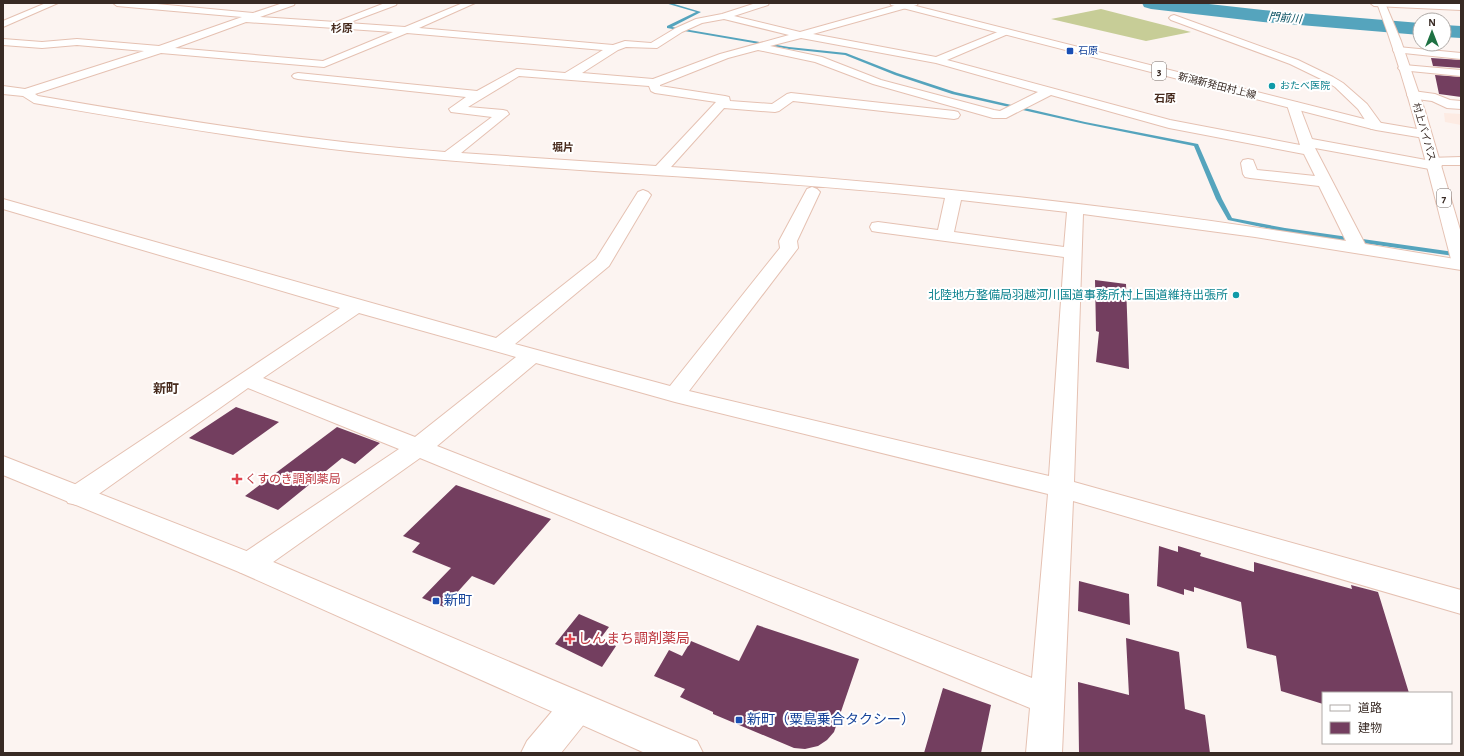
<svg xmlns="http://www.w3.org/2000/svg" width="1464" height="756" viewBox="0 0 1464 756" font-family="'Alegreya Sans','Noto Sans JP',sans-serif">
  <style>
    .built { fill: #fdebe3 }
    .green { fill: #c7cd97 }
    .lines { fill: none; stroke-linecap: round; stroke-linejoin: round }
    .stream { fill: #55a4bd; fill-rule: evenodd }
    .river { fill: #55a4bd; fill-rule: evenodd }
    .building { fill: #733e5f }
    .minor-casing { stroke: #e5c1b2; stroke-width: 2 }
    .tertiary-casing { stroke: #e5c1b2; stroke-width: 2 }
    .primary-casing { stroke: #e5c1b2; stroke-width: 2 }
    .trunk-casing { stroke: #e5c1b2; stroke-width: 2 }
    .minor { fill: #fff; fill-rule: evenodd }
    .tertiary { fill: #fff; fill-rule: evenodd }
    .primary { fill: #fff; fill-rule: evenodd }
    .trunk { fill: #fff; fill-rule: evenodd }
    .transit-dot { fill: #1a4fb4; stroke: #fff; stroke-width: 1.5 }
    .culture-dot { fill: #0f9aa8; stroke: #fff; stroke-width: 1.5 }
    .health-dot { fill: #e0444e; stroke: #fff; stroke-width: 1.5 }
    .labels { text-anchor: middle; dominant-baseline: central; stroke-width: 4; stroke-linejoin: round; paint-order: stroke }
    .far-transit-label { font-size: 10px; fill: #164399; stroke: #fff; text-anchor: start }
    .far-street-label { font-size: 10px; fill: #382a24; stroke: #fff }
    .far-culture-label { font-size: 10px; fill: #0d838f; stroke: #fff; text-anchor: start }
    .far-water-label { font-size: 11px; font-style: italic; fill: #095062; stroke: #fff }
    .far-neighbourhood-label { font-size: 11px; font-weight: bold; fill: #472b1e; stroke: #fff }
    .shield { fill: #fff; stroke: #746a66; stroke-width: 1 }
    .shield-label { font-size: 11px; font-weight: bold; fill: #382a24 }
    .culture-label { font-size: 12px; fill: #0d838f; stroke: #fff; text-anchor: end }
    .health-label { font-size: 12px; fill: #be3a42; stroke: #fff; text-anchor: start }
    .neighbourhood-label { font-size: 13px; font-weight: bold; fill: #472b1e; stroke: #fff }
    .near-transit-label { font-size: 14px; fill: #164399; stroke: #fff; text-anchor: start }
    .near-health-label { font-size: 14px; fill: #be3a42; stroke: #fff; text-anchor: start }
  </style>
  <rect width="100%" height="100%" fill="#fcf4f1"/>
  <path class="built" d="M 1444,113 L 1461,114 L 1461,125 L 1445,122 Z"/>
  <path class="green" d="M 1101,9 L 1191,32 L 1146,41 L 1051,19 Z"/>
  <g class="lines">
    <path class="stream" d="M 665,3 L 671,3 L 701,12 L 672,27 L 789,47 L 846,53 L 897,73 L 955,92 L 1085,122 L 1198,144 L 1222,199 L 1232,218 L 1285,228 L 1461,253 L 1461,257 L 1285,232 L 1228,220 L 1216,199 L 1194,146 L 1085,124 L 952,94 L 895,75 L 845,55 L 789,49 L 667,28 L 667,26 L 696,12 Z"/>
    <path class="river" d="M 1142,3 L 1200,3 L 1263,10 L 1420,23 L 1420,35 L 1263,22 L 1151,9 L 1144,7 Z
      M 1444,25 L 1461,26 L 1461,38 L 1444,37 Z"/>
  </g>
  <path class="building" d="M 1431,58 L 1461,60 L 1461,68 L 1433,66 Z
    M 1435,75 L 1461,77 L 1461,97 L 1439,94 Z
    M 1095,280 L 1126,284 L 1129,369 L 1096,362 L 1099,332 L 1096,331 Z
    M 236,407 L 279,422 L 233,455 L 189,438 Z
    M 337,427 L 380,443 L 355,464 L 342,458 L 278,510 L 245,496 Z
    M 456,485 L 551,519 L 494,585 L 472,576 L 444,607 L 422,598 L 451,568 L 412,552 L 420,543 L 403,536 Z
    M 1159,546 L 1178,552 L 1178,546 L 1201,553 L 1200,556 L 1254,572 L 1254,562 L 1352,589 L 1351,585 L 1378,592 L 1409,693 L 1323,693 L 1323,704 L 1281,691 L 1276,656 L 1247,648 L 1241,602 L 1194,587 L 1194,592 L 1184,589 L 1184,595 L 1157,586 Z
    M 1079,581 L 1129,594 L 1130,625 L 1078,611 Z
    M 579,614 L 609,627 L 600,639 L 616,646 L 602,667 L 555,644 Z
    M 757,625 L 859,659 L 834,732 L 827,740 L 818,746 L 805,749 L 794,748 L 713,714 L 713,712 L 680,697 L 685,689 L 654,676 L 669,650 L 682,656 L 691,641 L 739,661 Z
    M 1126,638 L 1179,652 L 1185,709 L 1205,715 L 1210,753 L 1079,753 L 1078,682 L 1129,695 Z
    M 943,688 L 991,705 L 981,753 L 924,753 Z"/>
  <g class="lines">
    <defs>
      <path id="minor" d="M 46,3 L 58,3 L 3,27 L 3,21 Z
        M 113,3 L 146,3 L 253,13 L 283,3 L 295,3 L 294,5 L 260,17 L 336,22 L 385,3 L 397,3 L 396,5 L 348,23 L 405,27 L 463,3 L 475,3 L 419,28 L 613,45 L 625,41 L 651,43 L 676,28 L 696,19 L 722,14 L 756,3 L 769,3 L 768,5 L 734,16 L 800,32 L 904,3 L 918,3 L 917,5 L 813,34 L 936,57 L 1005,29 L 1008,30 L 1010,32 L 1008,34 L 947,60 L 1170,120 L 1300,145 L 1287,105 L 1289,102 L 1297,102 L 1299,105 L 1312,139 L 1426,160 L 1428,158 L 1461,157 L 1461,165 L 1442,165 L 1440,169 L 1435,170 L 1315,148 L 1365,244 L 1461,260 L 1461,270 L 1255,237 L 1083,214 L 1074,482 L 1461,590 L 1461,614 L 1073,501 L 1062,753 L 1026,753 L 1030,708 L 420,458 L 259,572 L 249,575 L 239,572 L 235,564 L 239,556 L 399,449 L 248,388 L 86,503 L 77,505 L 68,503 L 64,496 L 68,489 L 340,308 L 3,209 L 3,199 L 496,338 L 596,259 L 638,192 L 643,190 L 648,192 L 651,195 L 609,266 L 515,344 L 670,386 L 780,248 L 779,241 L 807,189 L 812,187 L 817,189 L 820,192 L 797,241 L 798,248 L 689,391 L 1049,476 L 1064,257 L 878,232 L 872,231 L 870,227 L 872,223 L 878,222 L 938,230 L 945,198 C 767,179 587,173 408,157 C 282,146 158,124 34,103 L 23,96 L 3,94 L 3,86 L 25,89 L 144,51 L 77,45 L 42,48 L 3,45 L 3,39 L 42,42 L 77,39 L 159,46 L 242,17 L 117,6 ZM 724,19 L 789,35 L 720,54 L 653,79 L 582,73 L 618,50 L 626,47 L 657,48 L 682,32 L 702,23 ZM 246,22 L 393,32 L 323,61 L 175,48 ZM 407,33 L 603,50 L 565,73 L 517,69 L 477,91 L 298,73 L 294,74 L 292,76 L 294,78 L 298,79 L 466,97 L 449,109 L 451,112 L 492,117 L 445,152 C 308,141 173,119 38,96 L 35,94 L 161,53 L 324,67 ZM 801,38 L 936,63 L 1038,92 L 1000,111 L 994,110 L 881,80 L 822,57 L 770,46 ZM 758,50 L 815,62 L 873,84 L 993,118 L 1006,118 L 1051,95 L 1169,128 L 1304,154 L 1315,176 L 1257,170 L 1253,160 L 1248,159 L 1243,160 L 1241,163 L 1243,174 L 1245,177 L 1250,178 L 1319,186 L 1346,241 C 1122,206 897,181 671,167 L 724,108 L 775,112 L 779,111 L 793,101 L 954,119 L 958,118 L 960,115 L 958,112 L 954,111 L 791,93 L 787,94 L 772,104 L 730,101 L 729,97 L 725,96 L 660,86 L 660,85 L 728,58 ZM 519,76 L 649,86 L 651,91 L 655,93 L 716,102 L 656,166 L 461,153 L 509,114 L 507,111 L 503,110 L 468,107 ZM 961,200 L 1067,212 L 1064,247 L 954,232 ZM 359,313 L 516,357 L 415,437 L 263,378 ZM 536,363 L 675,402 L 1048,494 L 1032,678 L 437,446 Z
        M 1370,3 L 1461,4 L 1461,10 L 1374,6 Z
        M 1174,15 L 1298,60 L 1333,77 L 1343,83 L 1367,104 L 1383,126 L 1381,129 L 1371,129 L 1358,109 L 1335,87 L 1325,81 L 1290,64 L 1171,20 L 1169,18 L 1171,16 Z
        M 1398,47 L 1461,53 L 1461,59 L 1394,52 L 1393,50 L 1394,48 Z
        M 1404,65 L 1461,70 L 1461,76 L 1400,70 L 1398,68 L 1400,66 Z
        M 1413,91 L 1435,94 L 1450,100 L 1461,101 L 1461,109 L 1447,108 L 1432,101 L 1409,98 L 1407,95 L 1409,92 Z
        M 577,692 L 589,696 L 594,707 L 589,718 L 561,753 L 521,753 L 527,741 L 565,696 Z"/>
      <path id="tertiary" d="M 3,456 L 259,556 L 697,741 L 703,753 L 645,753 L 239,572 L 3,475 Z"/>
      <path id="primary" d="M 890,3 L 904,3 L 1376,122 L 1429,131 L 1431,134 L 1429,137 L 1424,138 L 1376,130 L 891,5 Z"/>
      <path id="trunk" d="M 1377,3 L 1385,3 L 1401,41 L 1425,111 L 1461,233 L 1461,268 L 1455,267 L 1452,263 C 1429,176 1409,88 1377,3 Z"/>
    </defs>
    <use href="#minor" class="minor-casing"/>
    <use href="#tertiary" class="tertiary-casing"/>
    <use href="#primary" class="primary-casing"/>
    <use href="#trunk" class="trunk-casing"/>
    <use href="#minor" class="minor"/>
    <use href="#tertiary" class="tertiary"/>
    <use href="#primary" class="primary"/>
    <use href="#trunk" class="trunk"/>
  </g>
  <g class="transit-dot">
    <rect x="1066" y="47" width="8" height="8" rx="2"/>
    <rect x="432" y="597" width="8" height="8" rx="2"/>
    <rect x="735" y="716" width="8" height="8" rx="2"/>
  </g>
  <g class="culture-dot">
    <circle cx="1272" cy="86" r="4"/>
    <circle cx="1236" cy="295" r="4"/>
  </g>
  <g class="health-dot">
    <path d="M235 473h4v4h4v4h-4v4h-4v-4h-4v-4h4z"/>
    <path d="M568 633h4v4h4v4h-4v4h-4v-4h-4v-4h4z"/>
  </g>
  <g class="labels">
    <g class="far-transit-label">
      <text x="1078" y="51">石原</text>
    </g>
    <g class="far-street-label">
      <text transform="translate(1217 86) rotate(14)">新潟新発田村上線</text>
      <text transform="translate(1424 132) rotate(74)">村上バイパス</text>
    </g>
    <g class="far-culture-label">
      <text x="1280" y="86">おたべ医院</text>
    </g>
    <g class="far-water-label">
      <text transform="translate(1285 18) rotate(5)">門前川</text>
    </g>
    <g class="far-neighbourhood-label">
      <text x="342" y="28">杉原</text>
      <text x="1165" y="98">石原</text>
      <text x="563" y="147">堀片</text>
    </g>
    <g class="shield">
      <rect x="1152" y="62" width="14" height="18" rx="3"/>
      <rect x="1437" y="189" width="14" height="18" rx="3"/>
    </g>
    <g class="shield-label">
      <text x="1159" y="71">3</text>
      <text x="1444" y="198">7</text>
    </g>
    <g class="culture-label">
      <text x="1228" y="295">北陸地方整備局羽越河川国道事務所村上国道維持出張所</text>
    </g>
    <g class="health-label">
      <text x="245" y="479">くすのき調剤薬局</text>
    </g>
    <g class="neighbourhood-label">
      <text x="166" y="389">新町</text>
    </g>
    <g class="near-transit-label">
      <text x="444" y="601">新町</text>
      <text x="747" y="720">新町（粟島乗合タクシー）</text>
    </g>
    <g class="near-health-label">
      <text x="578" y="639">しんまち調剤薬局</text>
    </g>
  </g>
  <rect width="1464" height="756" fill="none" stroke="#382a24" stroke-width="8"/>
  <rect x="1322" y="692" width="130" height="52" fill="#ffffff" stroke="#afaaa7"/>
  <rect x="1330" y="705" width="20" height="6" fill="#ffffff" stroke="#afaaa7"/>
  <text x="1358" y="712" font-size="12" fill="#382a24">道路</text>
  <rect x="1330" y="722" width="20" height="12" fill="#733e5f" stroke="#afaaa7"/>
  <text x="1358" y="732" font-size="12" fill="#382a24">建物</text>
  <g transform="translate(1432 32)"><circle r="19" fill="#ffffff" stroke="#afaaa7"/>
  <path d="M0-3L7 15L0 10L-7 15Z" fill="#1e7143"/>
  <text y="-6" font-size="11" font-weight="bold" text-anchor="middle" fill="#382a24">N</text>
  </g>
</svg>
